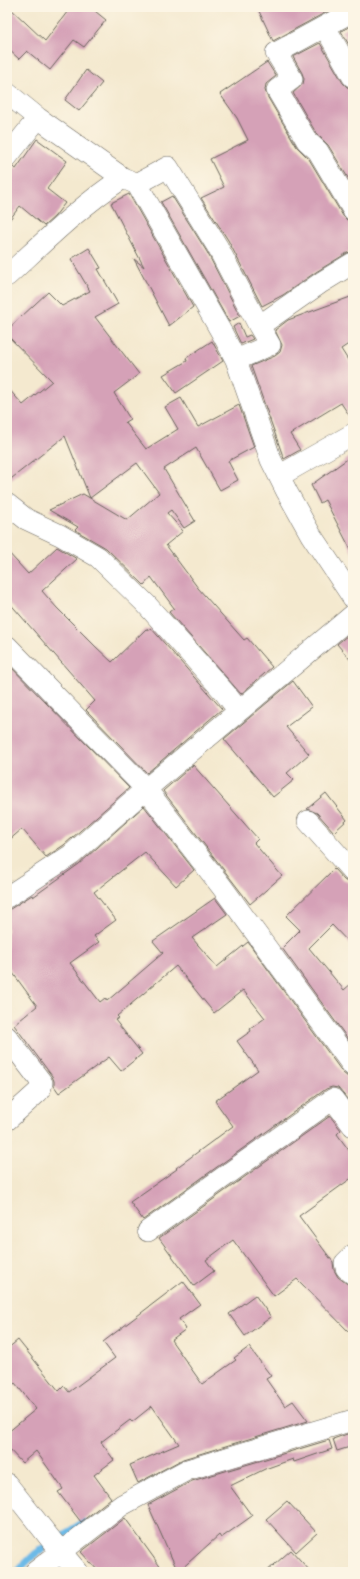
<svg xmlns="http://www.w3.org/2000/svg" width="360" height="1579" viewBox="0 0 360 1579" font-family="'IM FELL French Canon',serif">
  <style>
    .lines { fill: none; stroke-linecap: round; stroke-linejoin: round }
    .stream { stroke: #6dbae7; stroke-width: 7 }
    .building { fill: #d5a1b7 }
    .minor-casing { stroke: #68645b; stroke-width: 22 }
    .minor { stroke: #fff; stroke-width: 21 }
  </style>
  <rect width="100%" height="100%" fill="#fcf5e5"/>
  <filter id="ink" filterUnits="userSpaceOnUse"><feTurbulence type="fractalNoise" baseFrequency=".025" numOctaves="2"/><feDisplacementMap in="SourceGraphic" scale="8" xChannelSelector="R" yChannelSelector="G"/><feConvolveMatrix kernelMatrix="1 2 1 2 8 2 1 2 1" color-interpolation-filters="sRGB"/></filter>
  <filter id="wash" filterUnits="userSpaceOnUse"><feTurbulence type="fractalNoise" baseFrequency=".012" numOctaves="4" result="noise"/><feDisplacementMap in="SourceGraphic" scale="16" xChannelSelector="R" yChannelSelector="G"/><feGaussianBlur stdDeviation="0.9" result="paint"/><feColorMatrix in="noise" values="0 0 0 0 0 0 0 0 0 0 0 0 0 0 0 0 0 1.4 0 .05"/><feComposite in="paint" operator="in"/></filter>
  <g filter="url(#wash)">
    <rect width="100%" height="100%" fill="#f4e9cf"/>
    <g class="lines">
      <path class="stream" d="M 57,1539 L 84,1522
        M 16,1572 L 35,1554 L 47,1546"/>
    </g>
    <g id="blocks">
      <path class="building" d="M 7,7 L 9,7 L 45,41 L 71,7 L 90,7 L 106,20 L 84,47 L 74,40 L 50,70 L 27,51 L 19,59 L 7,48 Z
        M 257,7 L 332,7 L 332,9 L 273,41 Z
        M 353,25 L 353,52 L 341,31 Z
        M 320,43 L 343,83 L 347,87 L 353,89 L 353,186 L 328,145 L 316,133 L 293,93 L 303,84 L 304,79 L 302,73 L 293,57 Z
        M 267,62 L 276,76 L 266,84 L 265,90 L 267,96 L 297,147 L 309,159 L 343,216 L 347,220 L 353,222 L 353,251 L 347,253 L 316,272 L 283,295 L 262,306 L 228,240 L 201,198 L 224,187 L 210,159 L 248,140 L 237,118 L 220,94 Z
        M 86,70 L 102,83 L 79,111 L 65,100 Z
        M 37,139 L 67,161 L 47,189 L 65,203 L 55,216 L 44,226 L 20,206 L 7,223 L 7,169 L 13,167 L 16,169 Z
        M 129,194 L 193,307 L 169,326 L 134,259 L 144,267 L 111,203 Z
        M 172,196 L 207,252 L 240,316 L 229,322 L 161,202 Z
        M 89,248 L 101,268 L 98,269 L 118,304 L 95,317 L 139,374 L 114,393 L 130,419 L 125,422 L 146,449 L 178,429 L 165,407 L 181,398 L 198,427 L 239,405 L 254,447 L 228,461 L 238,480 L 220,490 L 196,448 L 164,469 L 195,521 L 184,528 L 171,510 L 167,513 L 183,531 L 166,545 L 198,588 L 244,640 L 247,638 L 272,667 L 241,694 L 169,612 L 174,608 L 151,577 L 144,585 L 106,548 L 75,530 L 78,527 L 49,510 L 83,494 L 127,520 L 159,493 L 137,463 L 90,498 L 65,436 L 7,482 L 7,387 L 23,405 L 52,381 L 7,335 L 7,330 L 48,292 L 62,306 L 90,291 L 71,259 Z
        M 353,296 L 353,341 L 341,349 L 353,368 L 353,421 L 341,403 L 290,434 L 300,450 L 284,459 L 251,366 L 275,356 L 280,352 L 282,345 L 275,330 L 288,320 Z
        M 239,323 L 245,337 L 250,335 L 253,339 L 241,344 L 233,327 Z
        M 212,341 L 223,361 L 176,393 L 163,375 L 187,361 L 186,358 Z
        M 353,455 L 353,554 L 325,500 L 320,503 L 311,485 Z
        M 57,547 L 77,559 L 42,591 L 57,608 L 96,647 L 112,662 L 146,629 L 148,630 L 151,628 L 222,709 L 147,773 L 86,710 L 95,701 L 7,600 L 7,551 L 28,574 Z
        M 353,631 L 353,663 L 337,644 Z
        M 7,663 L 129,788 L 64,845 L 46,857 L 22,829 L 7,842 Z
        M 293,681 L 312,707 L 286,727 L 309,754 L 287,773 L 294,780 L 273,797 L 224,739 Z
        M 193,765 L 258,839 L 254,843 L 282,876 L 250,904 L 163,791 Z
        M 326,793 L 347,820 L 334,832 L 317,813 L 307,809 Z
        M 144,806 L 194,870 L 176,886 L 145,852 L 94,892 L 116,920 L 94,936 L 99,942 L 70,963 L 100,1002 L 105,998 L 107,1001 L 163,953 L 153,941 L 215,898 L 227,914 L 192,938 L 217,967 L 248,942 L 343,1073 L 348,1077 L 353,1078 L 353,1106 L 338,1088 L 332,1087 L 326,1089 L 143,1220 L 130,1202 L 177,1169 L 176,1168 L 233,1126 L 215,1101 L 258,1070 L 237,1041 L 251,1031 L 250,1029 L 265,1018 L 243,990 L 214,1013 L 176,966 L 117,1016 L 119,1018 L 115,1020 L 142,1054 L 121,1071 L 109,1057 L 59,1093 L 54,1086 L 54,1081 L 52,1076 L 14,1025 L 37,1006 L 7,965 L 7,911 L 32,895 L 33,897 L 79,864 Z
        M 334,869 L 344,880 L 349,883 L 353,884 L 353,947 L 332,925 L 309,948 L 344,990 L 353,982 L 353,1046 L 282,948 L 300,930 L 286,916 Z
        M 330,1116 L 341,1130 L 337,1134 L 353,1156 L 353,1177 L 299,1216 L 333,1262 L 334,1270 L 338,1277 L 346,1283 L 353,1286 L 353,1336 L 297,1279 L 274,1296 L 233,1240 L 206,1260 L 214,1271 L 194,1286 L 159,1238 Z
        M 183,1281 L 200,1304 L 179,1319 L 186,1329 L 171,1340 L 202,1384 L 236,1360 L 234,1358 L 249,1347 L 271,1376 L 266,1379 L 285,1406 L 293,1401 L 308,1421 L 183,1459 L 138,1483 L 130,1465 L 179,1444 L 152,1406 L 132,1422 L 130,1420 L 101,1442 L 114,1460 L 94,1475 L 111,1498 L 81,1522 L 58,1492 L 63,1489 L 36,1451 L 22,1463 L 7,1447 L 7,1433 L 36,1409 L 15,1383 L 7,1389 L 7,1349 L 18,1340 L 59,1391 L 64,1386 L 69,1392 L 115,1358 L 103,1342 Z
        M 255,1295 L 271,1317 L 245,1336 L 229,1314 Z
        M 350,1433 L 353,1446 L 337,1451 L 333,1439 Z
        M 329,1440 L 332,1449 L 294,1462 L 293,1459 L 265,1469 L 230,1486 L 252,1516 L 221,1538 L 219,1535 L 178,1572 L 148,1505 L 192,1481 Z
        M 287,1501 L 317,1533 L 296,1552 L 266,1519 Z
        M 125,1518 L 164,1572 L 99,1572 L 81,1552 Z
        M 291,1550 L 311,1572 L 266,1572 Z"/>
    </g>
  </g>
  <g filter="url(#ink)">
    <use href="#blocks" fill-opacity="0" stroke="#68645b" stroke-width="1"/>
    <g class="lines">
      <defs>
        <path id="minor" d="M 353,11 L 276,53 L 292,79 L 277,90 L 307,141 L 318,151 L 353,210
          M 325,27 L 353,77
          M 7,93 L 38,118 L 123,178
          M 7,157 L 38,118
          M 137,184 L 223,335 L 236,360 L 271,460 L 287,492 L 311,535 L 353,598
          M 7,276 C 44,242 80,206 123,178 L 137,184 L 168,167 L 217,246 L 259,326
          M 236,360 L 270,345 L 259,326 L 322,282 L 353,263
          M 279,476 L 353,434
          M 7,504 L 26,519 L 60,535 L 98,557 L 146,604 L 225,693 L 239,711 L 146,789 L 71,855 L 7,897
          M 7,646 L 146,789 L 222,887 L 353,1066
          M 239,711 L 353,615
          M 308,821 L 353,872
          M 7,1037 L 42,1083 L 41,1087 L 38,1092 L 7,1120
          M 148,1231 L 333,1099 L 353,1126
          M 353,1255 L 345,1263 L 346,1268 L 353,1274
          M 7,1484 L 60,1551 L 78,1572
          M 35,1572 L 122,1505 L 187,1470 L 353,1420"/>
      </defs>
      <use href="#minor" class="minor-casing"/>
      <use href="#minor" class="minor"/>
    </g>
  </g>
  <rect width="360" height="1579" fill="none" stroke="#fcf5e5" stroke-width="24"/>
</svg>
